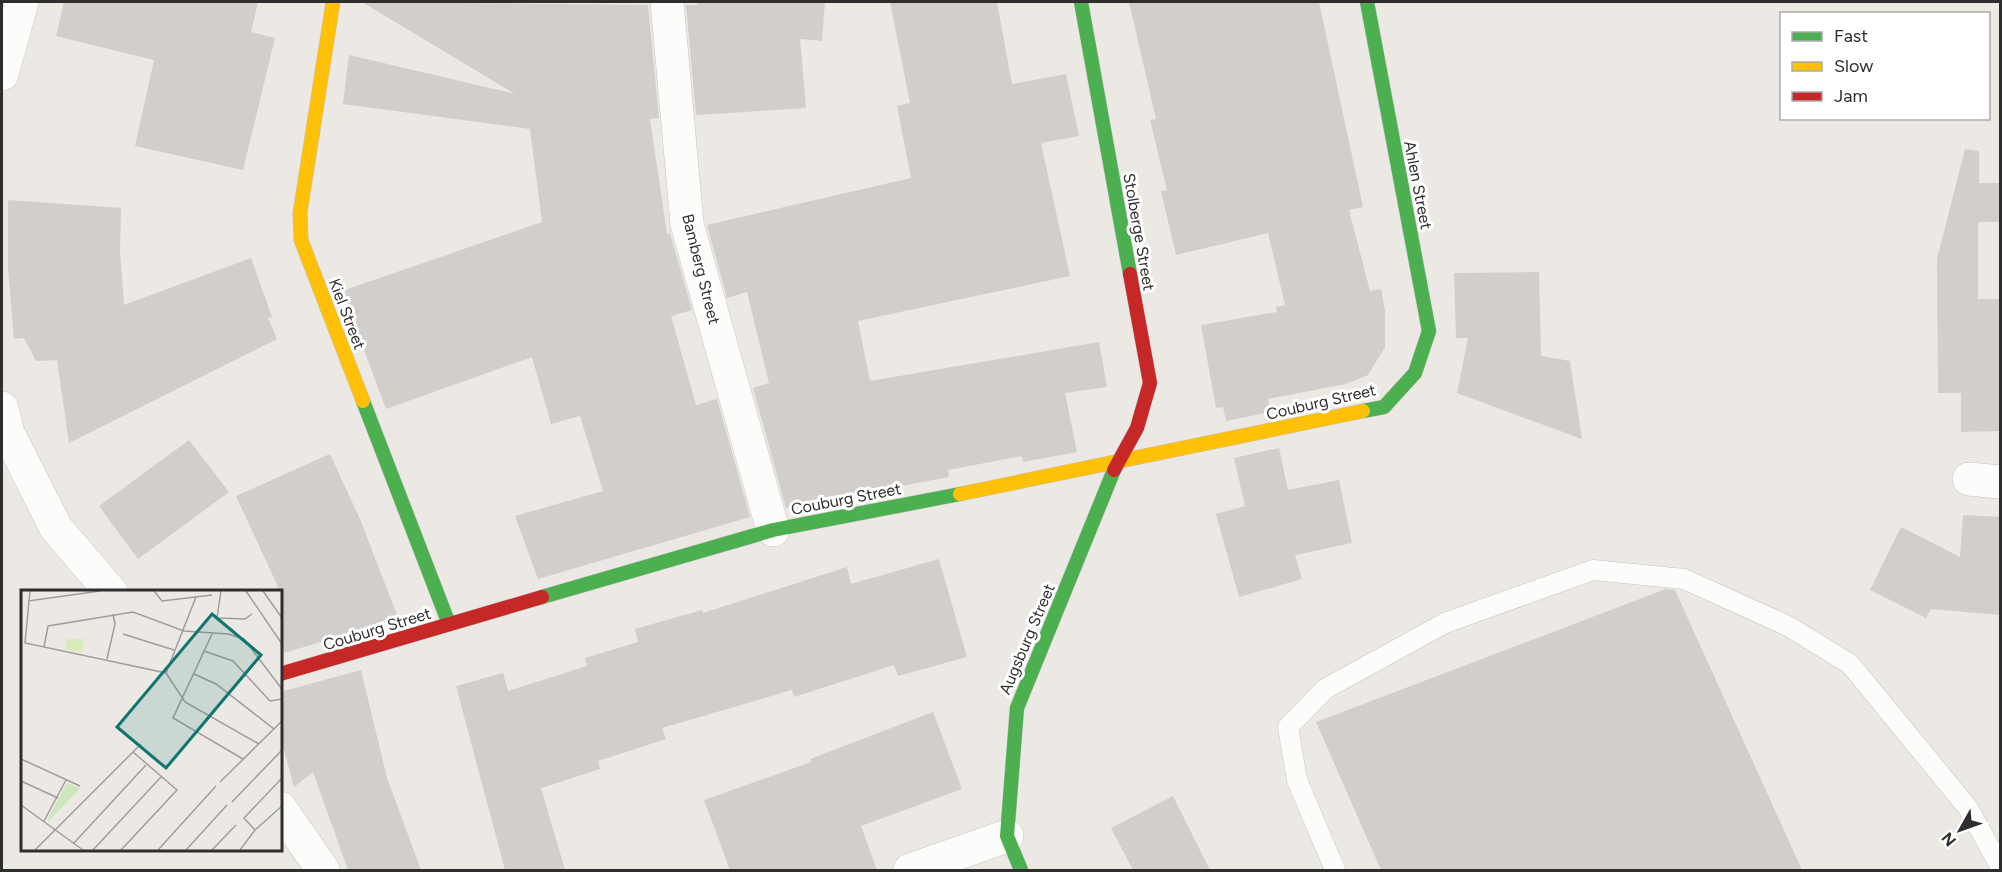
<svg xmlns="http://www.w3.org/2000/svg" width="2002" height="872" viewBox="0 0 2002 872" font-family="Figtree,sans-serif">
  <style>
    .building { fill: #d1cecb }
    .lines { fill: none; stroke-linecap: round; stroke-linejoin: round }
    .lane-casing { stroke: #c5c4c5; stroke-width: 21 }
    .street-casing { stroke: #c5c4c5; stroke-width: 34 }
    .fast-casing { stroke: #c5c4c5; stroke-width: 15 }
    .slow-casing { stroke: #c5c4c5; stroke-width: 15 }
    .jam-casing { stroke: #c5c4c5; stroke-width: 15 }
    .lane { stroke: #fcfcfb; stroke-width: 20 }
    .street { stroke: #fcfcfb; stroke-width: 33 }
    .fast { stroke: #4caf50; stroke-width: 14 }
    .slow { stroke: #ffc107; stroke-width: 14 }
    .jam { stroke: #c62828; stroke-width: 14 }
    .labels { text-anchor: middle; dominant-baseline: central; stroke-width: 6; stroke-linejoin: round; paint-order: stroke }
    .street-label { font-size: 16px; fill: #2e2e2e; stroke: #fff }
    .inset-road { fill: none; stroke: #a09e9b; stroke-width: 1.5 }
    .view { fill: #0f766e; fill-opacity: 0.15; stroke: #0f766e; stroke-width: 3 }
    .inset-edge { fill: none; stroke: #2e2e2e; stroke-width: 3 }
  </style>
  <rect width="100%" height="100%" fill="#ece8e4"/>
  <path class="building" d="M 64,2 L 258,2 L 251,32 L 275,38 L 243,170 L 135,146 L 154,60 L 56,36 Z
    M 362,2 L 648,5 L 659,118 L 650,119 L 667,234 L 670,233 L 692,310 L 671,316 L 696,405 L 717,399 L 750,517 L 538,579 L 515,516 L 603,491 L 580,416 L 551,424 L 532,357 L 386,409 L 342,291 L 542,222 L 530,129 L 343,104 L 349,55 L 515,94 Z
    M 697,2 L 825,2 L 822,41 L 800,39 L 806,108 L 696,115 L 686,5 L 697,5 Z
    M 890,2 L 997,2 L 1012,84 L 1066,74 L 1079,136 L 1041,143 L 1070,276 L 858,321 L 870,381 L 1099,342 L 1107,387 L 1065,393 L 1077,452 L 1023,462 L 1022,456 L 948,470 L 949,477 L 786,508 L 753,388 L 769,383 L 747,292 L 727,298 L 707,225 L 911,178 L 897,106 L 910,103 Z
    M 1129,2 L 1319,2 L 1363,207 L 1349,210 L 1370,291 L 1381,289 L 1385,311 L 1385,347 L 1368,375 L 1346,384 L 1268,399 L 1271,412 L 1226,421 L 1223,407 L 1216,408 L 1201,325 L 1277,312 L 1276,307 L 1285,305 L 1268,233 L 1176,255 L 1161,191 L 1167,190 L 1150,120 L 1156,119 Z
    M 1965,149 L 1979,151 L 1979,183 L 2001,183 L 2001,222 L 1978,222 L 1978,299 L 2001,299 L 2001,431 L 1961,432 L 1961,393 L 1938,393 L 1937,259 Z
    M 8,200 L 121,208 L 120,252 L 124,305 L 251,258 L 272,317 L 268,318 L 277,339 L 69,443 L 57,360 L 36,361 L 24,338 L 14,339 L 8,270 Z
    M 1539,272 L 1541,356 L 1570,361 L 1582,439 L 1457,393 L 1468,338 L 1456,338 L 1454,273 Z
    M 189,440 L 229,492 L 138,559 L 99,506 Z
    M 1279,448 L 1288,490 L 1339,480 L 1352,543 L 1295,555 L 1302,579 L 1239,597 L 1216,514 L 1245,506 L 1234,458 Z
    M 330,454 L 360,519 L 397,615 L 352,633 L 280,654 L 280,591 L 236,496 Z
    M 1963,515 L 2001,517 L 2001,615 L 1931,609 L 1926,618 L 1870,590 L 1901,527 L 1960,557 Z
    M 939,559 L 967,657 L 898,676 L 894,665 L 794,697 L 792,690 L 662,728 L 666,739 L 598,761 L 600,769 L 541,788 L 565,870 L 505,870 L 456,686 L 503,673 L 508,691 L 587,666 L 585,658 L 638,642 L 635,629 L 702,610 L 703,613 L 847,567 L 851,584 Z
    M 1666,589 L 1675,590 L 1802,870 L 1381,870 L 1316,722 Z
    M 361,670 L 387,778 L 421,870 L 348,870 L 313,772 L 294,787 L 280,735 L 280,692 Z
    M 933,712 L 962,789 L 861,826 L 877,870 L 730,870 L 704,800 L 811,762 L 810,759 Z
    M 1173,796 L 1210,870 L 1133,870 L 1111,828 Z"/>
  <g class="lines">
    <defs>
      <path id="lane" d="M 1335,870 L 1297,780 L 1288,727 L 1325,689 L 1445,623 L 1593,570 L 1684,579 L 1788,626 L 1850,664 L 1968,808 L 2000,866"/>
      <path id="street" d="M 667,2 L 687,224 L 773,530
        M 2,74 L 22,2
        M 2,408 L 8,433 L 56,528 L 111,592
        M 1969,479 L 2000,482
        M 280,808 L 323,870
        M 910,870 L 1007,836"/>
      <path id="fast" d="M 1081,2 L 1130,274
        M 363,401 L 449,624
        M 1363,411 L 1384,407 L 1415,373 L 1429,331 L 1367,2
        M 542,597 L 773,530 L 960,494
        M 1021,870 L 1007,836 L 1017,708 L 1114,470"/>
      <path id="slow" d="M 333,2 L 300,213 L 301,240 L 363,401
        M 960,494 L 1363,411"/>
      <path id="jam" d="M 1114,470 L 1137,428 L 1150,383 L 1130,274
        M 280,674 L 542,597"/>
    </defs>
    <use href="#lane" class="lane-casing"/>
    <use href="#street" class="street-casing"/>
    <use href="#fast" class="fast-casing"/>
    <use href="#slow" class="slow-casing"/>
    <use href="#jam" class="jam-casing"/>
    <use href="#lane" class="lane"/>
    <use href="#street" class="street"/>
    <use href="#fast" class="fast"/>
    <use href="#slow" class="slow"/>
    <use href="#jam" class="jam"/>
  </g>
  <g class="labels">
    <g class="street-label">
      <text transform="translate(1418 185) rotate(79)">Ahlen Street</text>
      <text transform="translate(1139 232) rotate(80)">Stolberge Street</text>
      <text transform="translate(701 269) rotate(76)">Bamberg Street</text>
      <text transform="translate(347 314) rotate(69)">Kiel Street</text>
      <text transform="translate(1321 402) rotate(-13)">Couburg Street</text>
      <text transform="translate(846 499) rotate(-11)">Couburg Street</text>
      <text transform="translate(377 629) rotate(-17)">Couburg Street</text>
      <text transform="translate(1027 639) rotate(-67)">Augsburg Street</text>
    </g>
  </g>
  <g transform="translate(21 590)">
    <rect width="261" height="261" fill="#ece8e4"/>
    <path d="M 46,193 L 59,198 L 27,232 L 28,227 Z" fill="#cee6be"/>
    <path d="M 46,49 L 63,49 L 61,63 L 44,60 Z" fill="#d9eabb"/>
    <path class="inset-road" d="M 9,1 L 4,53 L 145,83 L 164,112 L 238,154M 133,1 L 141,11 L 191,5M 200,1 L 196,28 L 224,29 L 231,24M 225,1 L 261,54M 242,1 L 261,28M 7,11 L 79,1M 102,44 L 153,60M 191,44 L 152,128 L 222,169M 23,57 L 27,36 L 112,22 L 163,41 L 207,44 L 223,49 L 261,99M 183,61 L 212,71 L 249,111 L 261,109M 86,69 L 94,34 L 92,24M 145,83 L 175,7M 173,84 L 195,94 L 253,139M 0,169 L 59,196M 0,191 L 37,208M 199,192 L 261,131M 211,212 L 261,160M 0,215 L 62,260M 23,231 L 45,190M 234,240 L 223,228 L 261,188M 234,240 L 261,216M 52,254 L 125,175M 14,260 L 120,154M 72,260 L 140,187M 100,260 L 156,200 L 112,162M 137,260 L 195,196M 165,260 L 206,215M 191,260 L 215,235M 219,260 L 234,240"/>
    <path class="view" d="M 191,24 L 240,65 L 145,178 L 96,137 Z"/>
    <rect width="261" height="261" class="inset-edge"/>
  </g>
  <rect width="2002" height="872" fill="none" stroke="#2e2e2e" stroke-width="6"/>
  <rect x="1780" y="12" width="210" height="108" fill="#ffffff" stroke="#ababab" stroke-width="1.5"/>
  <rect x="1792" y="32" width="30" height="9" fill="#4caf50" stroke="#ababab" stroke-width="1.5"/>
  <text x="1834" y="42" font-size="18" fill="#2e2e2e">Fast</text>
  <rect x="1792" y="62" width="30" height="9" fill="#ffc107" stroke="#ababab" stroke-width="1.5"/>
  <text x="1834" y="72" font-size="18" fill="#2e2e2e">Slow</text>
  <rect x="1792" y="92" width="30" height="9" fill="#c62828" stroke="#ababab" stroke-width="1.5"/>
  <text x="1834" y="102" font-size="18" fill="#2e2e2e">Jam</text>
  <g transform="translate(1960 830) rotate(230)" stroke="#ffffff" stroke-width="4.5" paint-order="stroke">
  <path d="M0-4.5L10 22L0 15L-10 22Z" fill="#2e2e2e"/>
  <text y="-9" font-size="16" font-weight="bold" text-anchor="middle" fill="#2e2e2e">N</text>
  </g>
</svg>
